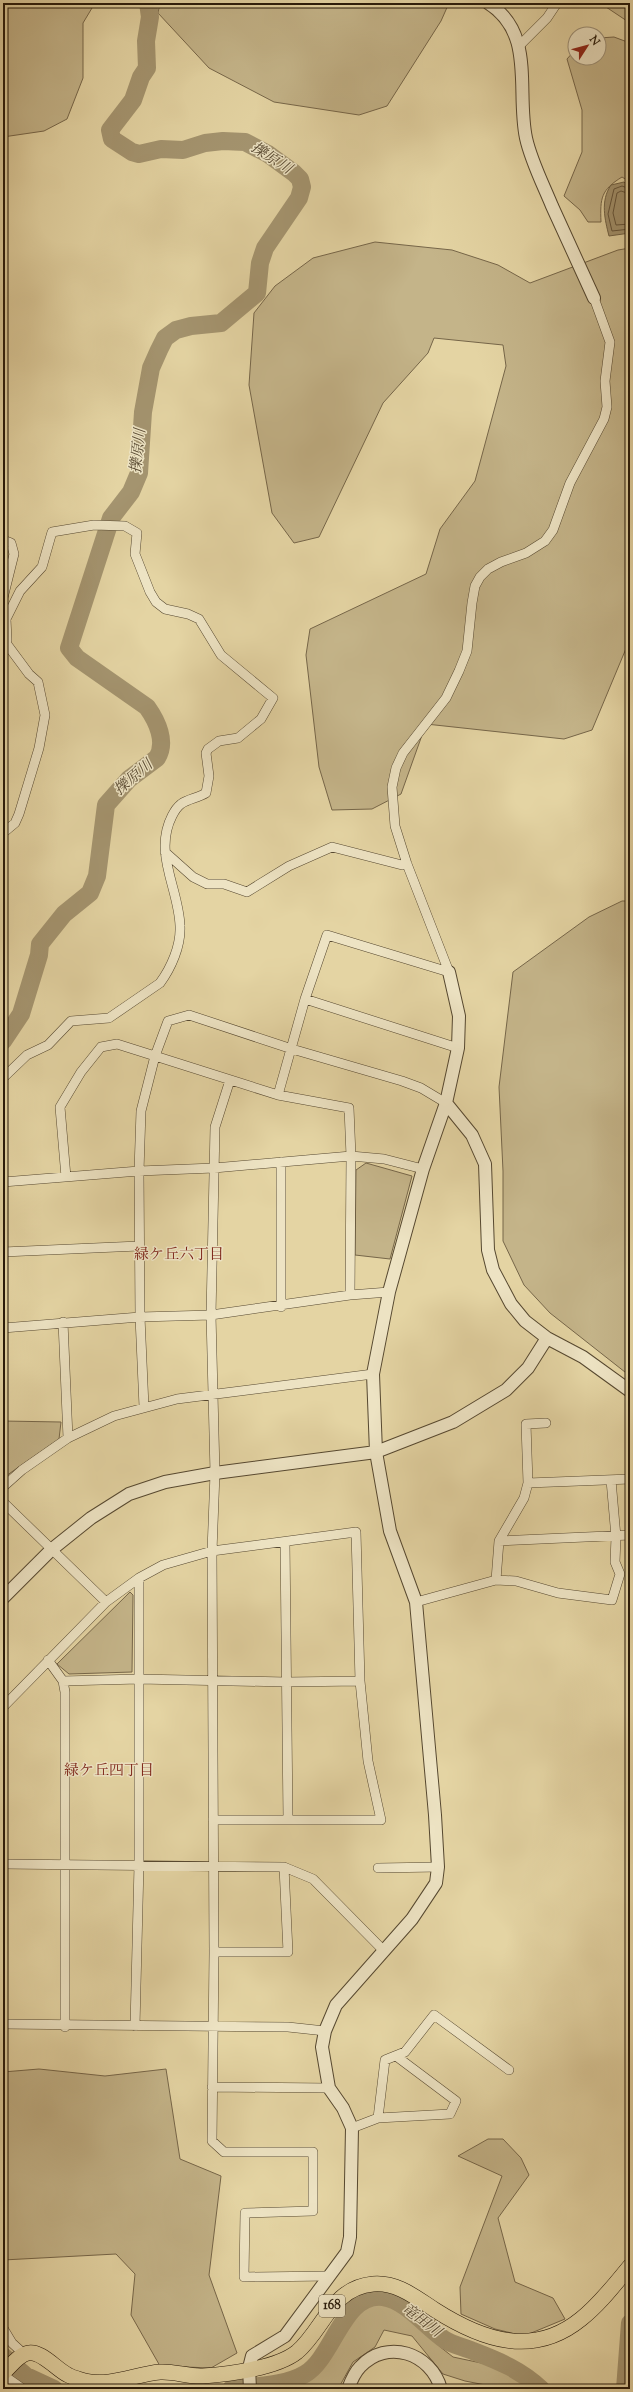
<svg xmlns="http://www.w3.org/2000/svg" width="633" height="2392" viewBox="0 0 633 2392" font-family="'Sorts Mill Goudy','Noto Serif JP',serif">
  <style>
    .green { fill: #c4b489; stroke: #766649 }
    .water { fill: #a4946f; stroke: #726346 }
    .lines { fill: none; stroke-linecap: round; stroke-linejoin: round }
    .shore { stroke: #66563c; stroke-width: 1 }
    .river { stroke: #a4946f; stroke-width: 18 }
    .minor-casing { stroke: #564830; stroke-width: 10 }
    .tertiary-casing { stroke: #564830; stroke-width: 14 }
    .trunk-casing { stroke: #271909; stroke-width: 16 }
    .minor { stroke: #ede3c3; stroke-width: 9 }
    .tertiary { stroke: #ede3c3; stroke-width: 12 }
    .trunk { stroke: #e4d4a3; stroke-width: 15 }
    .labels { text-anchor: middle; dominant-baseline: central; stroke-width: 3; stroke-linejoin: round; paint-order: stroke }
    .shield { fill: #ede3c3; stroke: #625641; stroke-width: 1 }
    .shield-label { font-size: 13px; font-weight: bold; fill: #271909 }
    .water-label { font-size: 15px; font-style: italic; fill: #594a32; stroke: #ede3c3 }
    .neighbourhood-label { font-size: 15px; fill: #7a1f14; stroke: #ede3c3 }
  </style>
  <rect width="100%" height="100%" fill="#e4d4a3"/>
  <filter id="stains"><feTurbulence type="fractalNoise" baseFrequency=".005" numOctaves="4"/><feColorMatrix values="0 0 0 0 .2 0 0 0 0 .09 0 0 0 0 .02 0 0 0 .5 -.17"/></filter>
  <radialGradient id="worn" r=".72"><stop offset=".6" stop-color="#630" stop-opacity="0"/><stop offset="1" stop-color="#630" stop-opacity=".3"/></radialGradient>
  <path class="green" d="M 3,3 L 95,3 L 83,23 L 83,78 L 67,119 L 44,131 L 3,137 Z
    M 160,3 L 449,3 L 441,21 L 387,106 L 359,115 L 274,102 L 209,68 L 158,13 Z
    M 600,3 L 630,3 L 630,23 Z
    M 614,37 L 630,43 L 630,182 L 622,177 C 601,190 600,198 601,222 L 588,222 L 580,210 L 564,196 L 582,152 L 582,110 L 567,59 L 575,50 L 575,58 L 599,58 L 599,38 Z
    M 375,242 L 452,250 L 498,265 L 530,283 L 618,250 L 630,248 L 630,639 L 592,730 L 564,739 L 426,724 L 401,794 L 372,809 L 332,810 L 319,767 L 306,655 L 310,629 L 426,574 L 440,529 L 475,481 L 506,366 L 503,345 L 434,338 L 428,353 L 383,403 L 319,537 L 294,543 L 272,513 L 249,385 L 254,313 L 275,286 L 313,258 Z
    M 622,901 L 630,901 L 630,1376 L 550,1313 L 524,1285 L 503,1241 L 503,1171 L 499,1087 L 513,972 L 589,917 Z
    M 366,1163 L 412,1176 L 390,1259 L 355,1255 L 356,1170 Z
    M 3,1421 L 61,1422 L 59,1439 L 3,1478 Z
    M 130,1592 L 133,1595 L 132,1672 L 69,1674 L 57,1664 Z
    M 39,2069 L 105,2076 L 166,2069 L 180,2159 L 221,2176 L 209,2275 L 237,2353 L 211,2368 L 160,2366 L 131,2315 L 135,2274 L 116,2254 L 3,2260 L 3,2072 Z
    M 488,2139 L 503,2139 L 521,2158 L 529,2175 L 498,2218 L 515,2282 L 553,2298 L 565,2319 L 524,2336 L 495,2329 L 461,2314 L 460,2287 L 502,2176 L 458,2156 Z
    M 383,2301 L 405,2312 L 429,2331 L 439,2346 L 453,2357 L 500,2367 L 523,2378 L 537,2389 L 506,2389 L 465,2381 L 443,2374 L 412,2336 L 384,2330 L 375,2347 L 353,2362 L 338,2389 L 293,2389 L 322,2369 L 352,2314 L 368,2303 Z"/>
  <path class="water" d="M 624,182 L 630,188 L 630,233 L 609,236 C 605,220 600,201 611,185 Z"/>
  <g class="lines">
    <path class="shore" d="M 630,189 L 622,186 L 614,189 L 608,214 L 612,231 L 630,229
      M 630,194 L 621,191 L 617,193 L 613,213 L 616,225 L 630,224"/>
    <path class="river" d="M 3,1041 L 21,1014 L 39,955 L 40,944 L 64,914 L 90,893 L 97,876 L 106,805 L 129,779 L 157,758 C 167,742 157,721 147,707 L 77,658 L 69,648 L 111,518 L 131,492 L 139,473 L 143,412 L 151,368 L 159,350 L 165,338 L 176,330 L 191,326 L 221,323 L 257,293 L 260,263 L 265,248 L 299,198 L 302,187 L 300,179 L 294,173 L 268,154 L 245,142 L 223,141 L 205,143 L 183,150 L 161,149 L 139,154 L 132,152 L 112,139 L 110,130 L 133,100 L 141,77 L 147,68 L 146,41 L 150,17 L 148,3
      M 3,2356 L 26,2376 L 54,2389
      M 231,2389 C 254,2386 285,2386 305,2374 C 334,2357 343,2292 383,2297 C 406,2300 427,2328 445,2340 C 453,2345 464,2347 473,2351 C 499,2361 521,2370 541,2389
      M 625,2389 L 630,2323"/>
    <defs>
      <path id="minor" d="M 519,46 L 547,18 L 557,3
        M 3,540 L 11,543 L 14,554 L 3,598
        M 3,647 L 7,640 L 6,619 L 20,591 L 42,567 L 52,532 L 94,525 L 125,526 L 137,533 L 135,554 L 150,592 L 156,602 L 165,609 L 188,614 L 199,619 L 221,655 L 273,698 L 261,719 L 238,738 L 219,741 L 208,749 L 206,753 L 209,776 L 206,793 C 198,798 188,799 181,804 C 177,807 174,812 172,816 C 153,853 179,889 180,926 C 181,946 171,968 160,983 L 109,1018 L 71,1021 L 48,1045 L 27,1055 L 3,1078
        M 3,833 L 15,823 L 19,814 L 39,748 L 45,715 L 38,682 L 29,674 L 6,643
        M 165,852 L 193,877 L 207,884 L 224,884 L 247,892 L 289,866 L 332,847 L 402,865 L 407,864
        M 449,972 L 407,864 L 395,826 L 392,787 L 396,768 L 403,753 L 446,698 L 459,671 L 467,651 L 472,603 L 475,586 L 480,577 L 488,569 L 501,562 L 526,553 L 545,541 L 553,530 L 570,483 L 604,419 L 607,407 L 605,381 L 610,342 L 594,298
        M 305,999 L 458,1048
        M 230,1080 L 215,1127 L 211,1315 L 215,1473 L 212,1551 L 214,1952 L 212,2141 L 224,2152 L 313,2152 L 313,2211 L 245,2213 L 244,2277 L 329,2276
        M 278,1095 L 305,999 L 327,935 L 449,972
        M 281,1162 L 281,1307
        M 66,1177 L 60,1107 L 81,1072 L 101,1047 L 117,1044 L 155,1056 L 168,1021 L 189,1015 L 292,1049 L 402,1081 L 421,1088 L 446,1103
        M 3,1182 L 139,1171 L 214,1168 L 351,1156 L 384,1159 L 423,1169
        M 3,1252 L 139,1246
        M 63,1322 L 68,1438
        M 3,1328 L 140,1317 L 211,1315 L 350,1295 L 389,1292
        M 144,1407 L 140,1317 L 139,1171 L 141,1111 L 155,1056 L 278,1095 L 349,1108 L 351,1156 L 350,1295
        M 528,1483 L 526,1424 L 546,1423
        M 3,1487 L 22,1470 L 68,1438 L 114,1416 L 177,1399 L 373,1374
        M 3,1502 L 106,1602
        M 499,1541 L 630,1535
        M 285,1542 L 288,1819
        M 496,1580 L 516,1581 L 558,1593 L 612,1600 L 620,1574 L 615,1562 L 616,1537 L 611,1480
        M 416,1602 L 496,1580 L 499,1541 L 524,1498 L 528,1483 L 630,1479
        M 48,1660 L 63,1681 L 65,1692 L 65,2027
        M 63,1681 L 139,1679 L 286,1682 L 360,1681
        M 3,1707 L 106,1602 L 139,1578 L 163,1565 L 212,1551 L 356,1532 L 360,1681 L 368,1761 L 381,1820 L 213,1820
        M 3,1864 L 284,1867 L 313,1879 L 384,1951
        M 378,1868 L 438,1867
        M 214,1952 L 288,1952 L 284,1867
        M 3,2024 L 288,2027 L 325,2031
        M 135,2026 L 139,1865 L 139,1578
        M 212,2087 L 329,2088
        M 378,2118 L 450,2114 L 456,2101 L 396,2056
        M 352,2128 L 378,2118 L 385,2060 L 405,2052 L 434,2015 L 509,2070
        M 3,2328 L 12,2343 L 24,2354
        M 3,2375 L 23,2389"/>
      <path id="tertiary" d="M 488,3 C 536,33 516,91 526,138 C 531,161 543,184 552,206 C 566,236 580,267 594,298
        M 446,1103 L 472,1135 L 485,1164 L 488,1250 L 493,1270 L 511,1304 L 525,1321 L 547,1338 L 583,1357 L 630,1391
        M 3,1598 L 51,1550 L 91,1518 L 129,1494 L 165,1482 L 215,1473 L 376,1452 L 453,1422 L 506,1390 L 528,1368 L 547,1338
        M 250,2389 L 249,2368 L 252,2356 L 285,2336 L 347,2252 L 350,2237 L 352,2128 L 343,2108 L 329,2088 L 322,2047 L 325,2031 L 336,2005 L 412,1919 L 436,1883 L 438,1867 L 435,1815 L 416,1602 L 390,1531 L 376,1452 L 373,1374 L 389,1292 L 423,1169 L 446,1103 L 458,1048 L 459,1016 L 449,972
        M 348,2389 C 351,2381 354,2373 360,2367 C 387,2338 431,2353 441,2389"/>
      <path id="trunk" d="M 3,2373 C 10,2367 18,2355 28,2353 C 41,2350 57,2370 68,2375 C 73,2378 79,2379 85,2381 C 110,2387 136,2374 160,2372 C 174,2371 189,2377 203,2376 C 230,2374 277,2368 297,2352 C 324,2329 331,2288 373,2284 C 397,2282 415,2297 435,2310 C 482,2340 533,2358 581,2319 C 600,2304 615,2284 630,2266"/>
    </defs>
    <use href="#minor" class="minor-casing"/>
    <use href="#tertiary" class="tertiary-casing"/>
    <use href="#trunk" class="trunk-casing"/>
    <use href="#minor" class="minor"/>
    <use href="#tertiary" class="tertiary"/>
    <use href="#trunk" class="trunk"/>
  </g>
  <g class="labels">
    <rect class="shield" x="319" y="2295" width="26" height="22" rx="3"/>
    <g class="shield-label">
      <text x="332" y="2306">168</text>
    </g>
    <g class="water-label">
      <text transform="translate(271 159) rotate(33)">擽原川</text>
      <text transform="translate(139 451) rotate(-84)">擽原川</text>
      <text transform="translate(134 778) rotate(-41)">擽原川</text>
      <text transform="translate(421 2321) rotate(37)">竜田川</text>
    </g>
    <g class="neighbourhood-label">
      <text x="179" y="1255">緑ケ丘六丁目</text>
      <text x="109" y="1771">緑ケ丘四丁目</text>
    </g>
  </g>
  <rect width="633" height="2392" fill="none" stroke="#e4d4a3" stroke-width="16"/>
  <rect x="4" y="4" width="625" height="2384" fill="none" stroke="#271909" stroke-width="2"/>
  <rect x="8" y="8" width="617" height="2376" fill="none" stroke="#271909"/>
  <g transform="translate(587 46) rotate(54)"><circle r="19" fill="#ede3c3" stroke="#9e9279"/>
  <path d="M0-3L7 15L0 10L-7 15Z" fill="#8f2418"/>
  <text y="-6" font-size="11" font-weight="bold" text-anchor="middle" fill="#271909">N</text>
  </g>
  <rect width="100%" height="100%" filter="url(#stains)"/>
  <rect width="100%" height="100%" fill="url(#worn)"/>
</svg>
